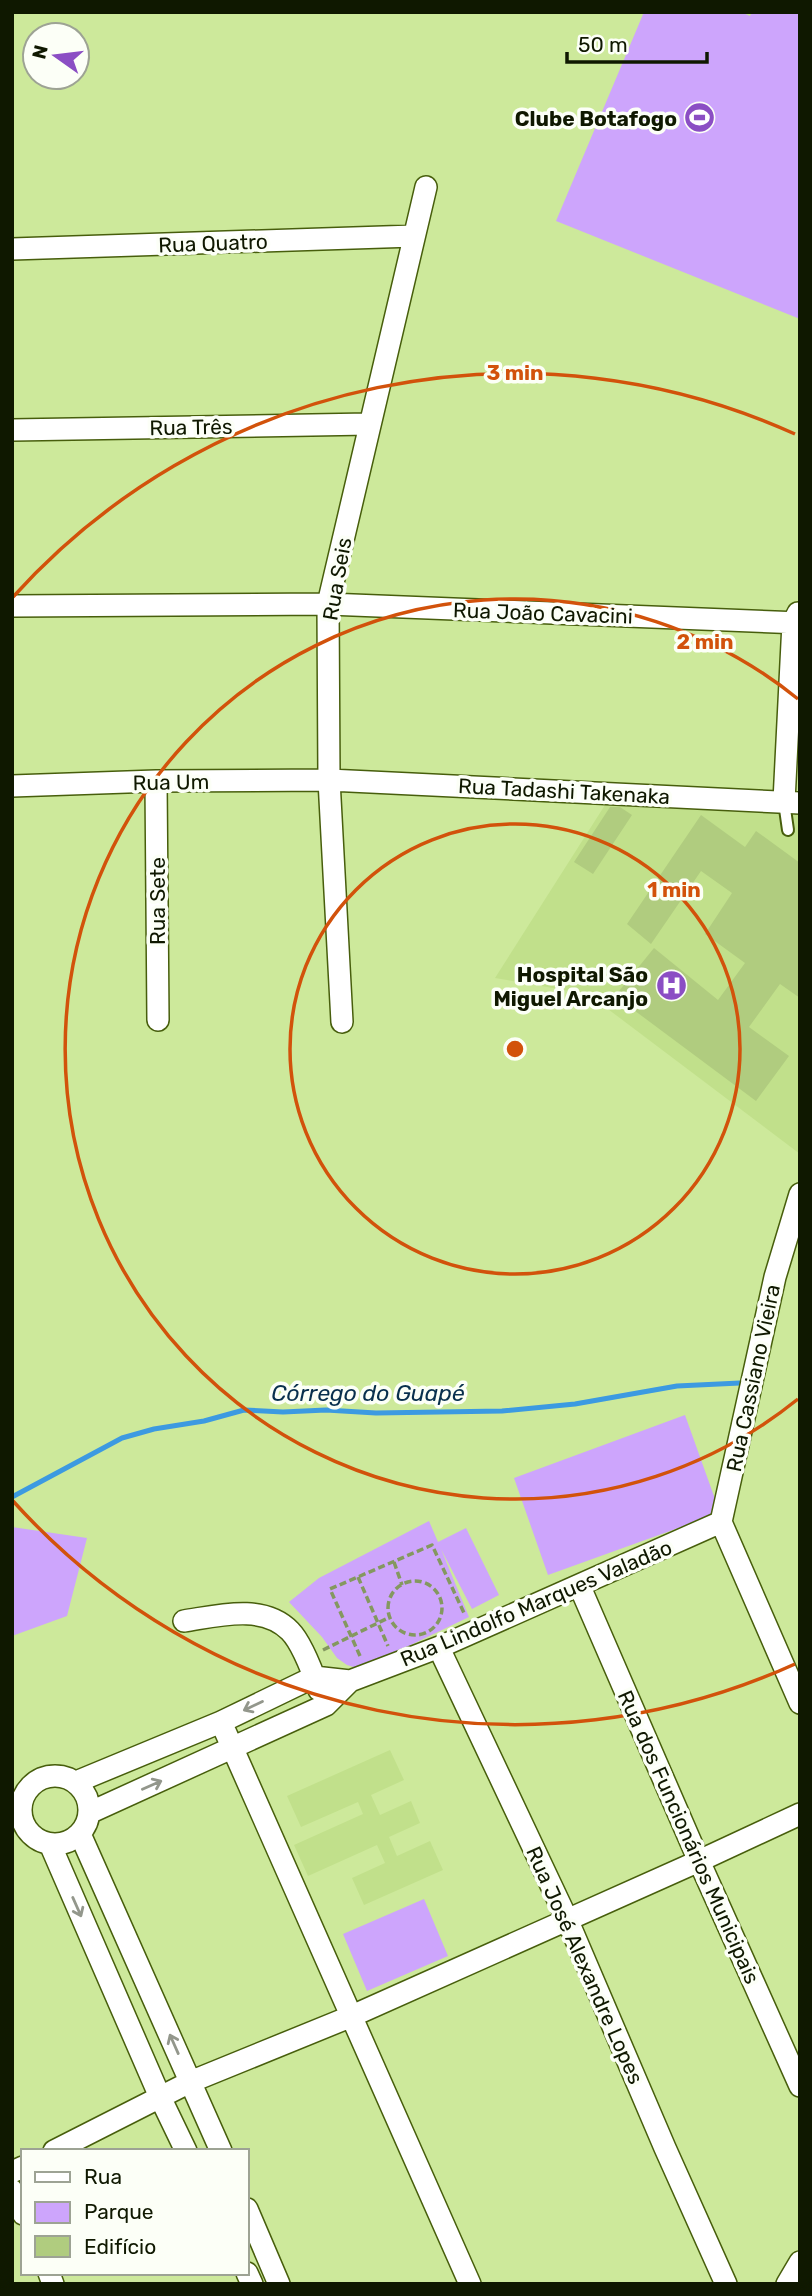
<svg xmlns="http://www.w3.org/2000/svg" width="812" height="2296" viewBox="0 0 812 2296" font-family="Rubik,sans-serif">
  <style>
    .built { fill: #c1e08b }
    .green { fill: #cda5fc }
    .lines { fill: none; stroke-linecap: round; stroke-linejoin: round }
    .stream { stroke: #3c9ae1; stroke-width: 5 }
    .building { fill: #b0cc7f }
    .lane-casing { stroke: #475e0c; stroke-width: 14 }
    .street-casing { stroke: #475e0c; stroke-width: 24 }
    .path { stroke: #84985f; stroke-width: 3.5; stroke-dasharray: 7 3.5; stroke-linecap: butt }
    .lane { stroke: #fff; stroke-width: 10 }
    .street { stroke: #fff; stroke-width: 21 }
    .oneway { stroke: #93978c }
    .ring { fill: none; stroke: #d2520b; stroke-width: 3.5 }
    .labels { text-anchor: middle; dominant-baseline: central; stroke-width: 7; stroke-linejoin: round; paint-order: stroke }
    .poi-label { font-size: 21px; font-weight: bold; fill: #0f1800; stroke: #fcfff7; text-anchor: end }
    .street-label { font-size: 21px; fill: #0f1800; stroke: #fcfff7 }
    .water-label { font-size: 23px; font-style: italic; fill: #09304d; stroke: #fcfff7 }
    .centre { fill: #d2520b; stroke: #fcfff7; stroke-width: 3.5 }
    .ring-label { font-size: 21px; text-anchor: middle; font-weight: bold; fill: #d2520b; stroke: #fcfff7; stroke-width: 7; stroke-linejoin: round; paint-order: stroke }
  </style>
  <rect width="100%" height="100%" fill="#cde99b"/>
  <path class="built" d="M 605,805 L 800,815 L 800,1154 L 588,994 L 495,978 Z
    M 390,1750 L 404,1780 L 371,1795 L 380,1815 L 411,1801 L 420,1823 L 389,1837 L 397,1856 L 430,1841 L 443,1870 L 364,1905 L 352,1878 L 385,1863 L 377,1845 L 308,1876 L 294,1845 L 363,1814 L 358,1802 L 301,1827 L 287,1796 Z"/>
  <path class="green" d="M 644,12 L 741,12 L 750,16 L 752,12 L 800,12 L 800,319 L 556,221 Z
    M 685,1415 L 720,1513 L 548,1575 L 514,1478 Z
    M 429,1521 L 438,1542 L 466,1528 L 499,1595 L 472,1609 L 441,1549 L 469,1617 L 369,1665 L 357,1668 L 347,1665 L 337,1658 L 322,1637 L 289,1602 L 319,1578 Z
    M 12,1527 L 87,1538 L 67,1616 L 12,1636 Z
    M 424,1899 L 448,1956 L 367,1991 L 343,1934 Z"/>
  <g class="lines">
    <path class="stream" d="M 12,1497 L 122,1438 L 154,1429 L 204,1421 L 244,1410 L 283,1412 L 326,1410 L 376,1413 L 502,1411 L 575,1404 L 677,1386 L 740,1383"/>
  </g>
  <path class="building" d="M 610,807 L 620,807 L 632,815 L 593,874 L 574,862 Z
    M 701,815 L 745,847 L 756,831 L 800,863 L 800,998 L 780,984 L 749,1027 L 789,1056 L 756,1101 L 615,996 L 654,948 L 718,1000 L 745,963 L 705,934 L 732,893 L 701,871 L 651,944 L 627,924 Z"/>
  <g class="lines">
    <defs>
      <path id="lane" d="M 784,802 L 788,830"/>
      <path id="street" d="M 12,249 L 414,236
        M 12,430 L 369,424
        M 12,606 L 328,604 L 800,623
        M 156,781 L 158,1020
        M 12,786 L 156,781 L 329,780 L 800,803
        M 784,801 L 793,623 L 798,613
        M 342,1022 L 329,780 L 328,604 L 426,187
        M 721,1522 L 775,1277 L 800,1194
        M 721,1522 L 800,1703
        M 580,1587 L 699,1861 L 800,2086
        M 184,1621 C 217,1616 263,1603 290,1631 C 302,1643 313,1673 319,1690
        M 439,1648 L 567,1919 L 665,2148 L 726,2284
        M 221,1722 L 470,2284
        M21 1810a34 34 0 1 1 68 0a34 34 0 1 1-68 0Z
        M 76,1782 L 221,1722 L 314,1677 L 350,1681
        M 89,1813 L 326,1705 L 350,1681 L 442,1646 L 721,1522
        M 80,1834 L 221,2151
        M 50,1844 L 160,2097 L 186,2151
        M 54,2151 L 190,2082 L 352,2016 L 699,1861 L 800,1814
        M 12,2172 L 23,2167
        M 12,2190 L 23,2214
        M 247,2209 L 279,2284
        M 49,2273 L 53,2284
        M 247,2273 L 252,2284
        M 787,2284 L 800,2262"/>
    </defs>
    <use href="#lane" class="lane-casing"/>
    <use href="#street" class="street-casing"/>
    <path class="path" d="M 394,1562 L 402,1585
      M 358,1577 L 388,1646
      M388 1608a27 27 0 1 1 54 0a27 27 0 1 1-54 0Z
      M 323,1650 L 390,1617
      M 360,1656 L 330,1589 L 432,1545 L 465,1615"/>
    <use href="#lane" class="lane"/>
    <use href="#street" class="street"/>
  </g>
  <defs><path id="oneway-shaft" d="M-6 0H5M1.5-3L5.5 0L1.5 3" fill="none" stroke-width="1.6" stroke-linecap="round" stroke-linejoin="round" transform="scale(1.75)"/></defs>
  <g class="oneway">
    <use href="#oneway-shaft" transform="translate(253 1706) rotate(154)"/>
    <use href="#oneway-shaft" transform="translate(152 1785) rotate(-24)"/>
    <use href="#oneway-shaft" transform="translate(77 1907) rotate(66)"/>
    <use href="#oneway-shaft" transform="translate(174 2044) rotate(-114)"/>
  </g>
  <g class="ring">
    <circle cx="515" cy="1049" r="225"/>
    <path d="M798 1399A450 450 0 1 1 798 699"/>
    <path d="M795 1664A676 676 0 0 1 13 1501M13 597A676 676 0 0 1 795 434"/>
  </g>
  <defs>
    <symbol id="stadium-disc" viewBox="-11 -11 22 22"><circle r="9.5" fill="#8b4ec4" stroke="#fcfff7"/><path d="M0-5a6.5 5 0 1 0 0 10a6.5 5 0 1 0 0-10ZM-3.5-1.8h7v3.6h-7Z" fill="#fff"/></symbol>
    <symbol id="hospital-disc" viewBox="-11 -11 22 22"><circle r="9.5" fill="#8b4ec4" stroke="#fcfff7"/><path d="M-5-5h3v3.5h4V-5h3V5h-3V1.5h-4V5h-3Z" fill="#fff"/></symbol>
  </defs>
  <g fill-rule="evenodd">
    <use href="#stadium-disc" x="682" y="100" width="35" height="35"/>
    <use href="#hospital-disc" x="654" y="968" width="35" height="35"/>
  </g>
  <g class="labels">
    <g class="poi-label">
      <text x="677" y="118">Clube Botafogo</text>
      <text x="648" y="974">Hospital São<tspan x="648" dy="24">Miguel Arcanjo</tspan></text>
    </g>
    <g class="street-label">
      <text transform="translate(213 243) rotate(-2)">Rua Quatro</text>
      <text transform="translate(191 427) rotate(-1)">Rua Três</text>
      <text transform="translate(337 579) rotate(-80)">Rua Seis</text>
      <text transform="translate(543 613) rotate(2)">Rua João Cavacini</text>
      <text transform="translate(171 782) rotate(-1)">Rua Um</text>
      <text transform="translate(564 791) rotate(3)">Rua Tadashi Takenaka</text>
      <text transform="translate(157 901) rotate(-90)">Rua Sete</text>
      <text transform="translate(753 1378) rotate(-78)">Rua Cassiano Vieira</text>
      <text transform="translate(536 1603) rotate(-23)">Rua Lindolfo Marques Valadão</text>
      <text transform="translate(689 1837) rotate(66)">Rua dos Funcionários Municipais</text>
      <text transform="translate(585 1965) rotate(66)">Rua José Alexandre Lopes</text>
    </g>
    <g class="water-label">
      <text x="368" y="1393">Córrego do Guapé</text>
    </g>
  </g>
  <circle cx="515" cy="1049" r="10" class="centre"/>
  <g class="ring-label">
    <text x="515" y="380">3 min</text>
    <text x="705" y="649">2 min</text>
    <text x="674" y="897">1 min</text>
  </g>
  <rect width="812" height="2296" fill="none" stroke="#0f1800" stroke-width="28"/>
  <rect x="21" y="2149" width="228" height="126" fill="#fcfff7" stroke="#9da394" stroke-width="2"/>
  <rect x="35" y="2172" width="35" height="10" fill="#ffffff" stroke="#9da394" stroke-width="2"/>
  <text x="84" y="2184" font-size="21" fill="#0f1800">Rua</text>
  <rect x="35" y="2202" width="35" height="21" fill="#cda5fc" stroke="#9da394" stroke-width="2"/>
  <text x="84" y="2219" font-size="21" fill="#0f1800">Parque</text>
  <rect x="35" y="2236" width="35" height="21" fill="#b0cc7f" stroke="#9da394" stroke-width="2"/>
  <text x="84" y="2254" font-size="21" fill="#0f1800">Edifício</text>
  <g transform="translate(56 56) rotate(284)"><circle r="33" fill="#fcfff7" stroke="#9da394" stroke-width="2"/>
  <path d="M0-5L12 26L0 18L-12 26Z" fill="#8b4ec4"/>
  <text y="-10" font-size="19" font-weight="bold" text-anchor="middle" fill="#0f1800">N</text>
  </g>
  <path d="M567 52v10h140v-10" fill="none" stroke="#0f1800" stroke-width="3.5"/>
  <text x="578" y="52" font-size="21" fill="#0f1800" stroke="#fcfff7" stroke-width="5" paint-order="stroke">50 m</text>
</svg>
